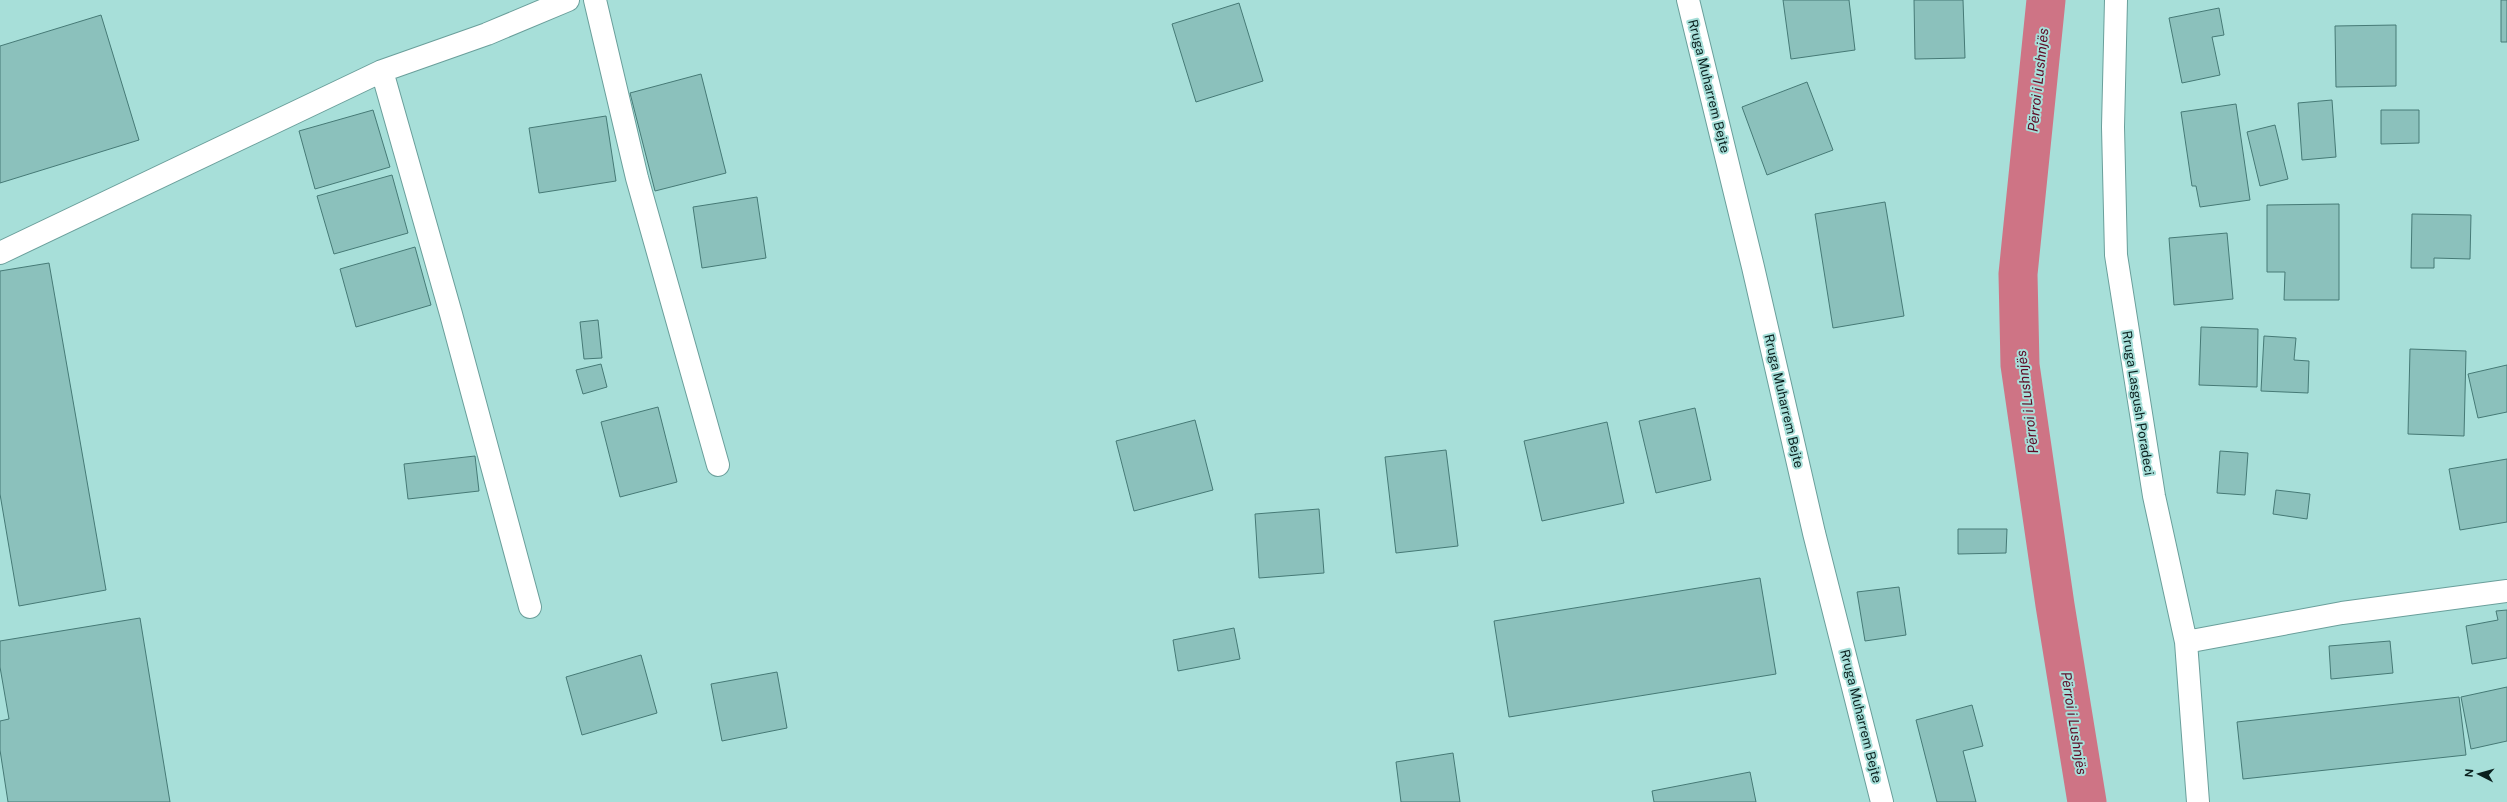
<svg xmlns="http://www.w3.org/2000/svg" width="2507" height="802" viewBox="0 0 2507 802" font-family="'Public Sans',sans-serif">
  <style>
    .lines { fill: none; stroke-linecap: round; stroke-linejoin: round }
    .canal { stroke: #ce7485; stroke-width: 39 }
    .building { fill: #8bc1bc; stroke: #467a76 }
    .minor-casing { stroke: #6a9f9b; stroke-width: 24 }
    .minor { stroke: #fff; stroke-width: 22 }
    .labels { text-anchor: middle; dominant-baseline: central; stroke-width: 4; stroke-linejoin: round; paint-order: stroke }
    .street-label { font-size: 13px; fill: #0a201e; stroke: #a7dfd9 }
    .water-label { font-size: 14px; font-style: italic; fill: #5d0a25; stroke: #a7dfd9 }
  </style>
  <rect width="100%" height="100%" fill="#a7dfd9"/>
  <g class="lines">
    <path class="canal" d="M 2046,0 L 2018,274 L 2020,365 L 2055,605 L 2087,802"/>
  </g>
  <path class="building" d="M 1783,0 L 1849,0 L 1855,50 L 1791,59 Z
    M 1914,0 L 1963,0 L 1965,58 L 1915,59 Z
    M 2501,0 L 2507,0 L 2507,42 L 2501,42 Z
    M 1239,3 L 1263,81 L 1196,102 L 1172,24 Z
    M 2219,8 L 2224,35 L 2212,37 L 2220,75 L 2182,83 L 2169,18 Z
    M 101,15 L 139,140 L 0,183 L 0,46 Z
    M 2396,25 L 2396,86 L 2336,87 L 2335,26 Z
    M 701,74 L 726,173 L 655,191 L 630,93 Z
    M 1807,82 L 1833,150 L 1767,175 L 1742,107 Z
    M 2332,100 L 2336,157 L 2302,160 L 2298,103 Z
    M 2236,104 L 2250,200 L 2200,207 L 2196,186 L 2192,186 L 2181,112 Z
    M 373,110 L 390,167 L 315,189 L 299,131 Z
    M 2381,110 L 2419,110 L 2419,143 L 2381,144 Z
    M 606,116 L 616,181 L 539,193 L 529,128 Z
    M 2275,125 L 2288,179 L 2260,186 L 2247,132 Z
    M 392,175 L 408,233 L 334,254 L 317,196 Z
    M 757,197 L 766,258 L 702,268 L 693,207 Z
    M 1885,202 L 1904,316 L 1833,328 L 1815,214 Z
    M 2339,204 L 2339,300 L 2284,300 L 2285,272 L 2267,272 L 2267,205 Z
    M 2412,214 L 2471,215 L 2470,259 L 2434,258 L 2434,268 L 2411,268 Z
    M 2227,233 L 2233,299 L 2174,305 L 2169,238 Z
    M 415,247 L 431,305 L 356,327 L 340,269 Z
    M 49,263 L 106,590 L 19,606 L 0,494 L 0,271 Z
    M 598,320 L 602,358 L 584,359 L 580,322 Z
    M 2201,327 L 2258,329 L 2257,387 L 2199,385 Z
    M 2264,336 L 2296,338 L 2294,360 L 2309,361 L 2308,393 L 2261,391 Z
    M 2410,349 L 2466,351 L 2464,436 L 2408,434 Z
    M 601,364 L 607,387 L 583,394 L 576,370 Z
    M 2507,365 L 2507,412 L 2478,418 L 2468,374 Z
    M 658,407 L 677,482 L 620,497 L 601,422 Z
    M 1695,408 L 1711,480 L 1656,493 L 1639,421 Z
    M 1195,420 L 1213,490 L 1134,511 L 1116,441 Z
    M 1607,422 L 1624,503 L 1542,521 L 1524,441 Z
    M 1446,450 L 1458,546 L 1396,553 L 1385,457 Z
    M 2220,451 L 2248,453 L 2245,495 L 2217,493 Z
    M 475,456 L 479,491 L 408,499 L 404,464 Z
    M 2507,459 L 2507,522 L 2460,530 L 2449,469 Z
    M 2276,490 L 2310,494 L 2307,519 L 2273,514 Z
    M 1319,509 L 1324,573 L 1259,578 L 1255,514 Z
    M 1958,529 L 2007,529 L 2006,553 L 1958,554 Z
    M 1760,578 L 1776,674 L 1509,717 L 1494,621 Z
    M 1899,587 L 1906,635 L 1865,641 L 1857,592 Z
    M 2507,610 L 2507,658 L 2472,664 L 2466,626 L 2498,620 L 2496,611 Z
    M 140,618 L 170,802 L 8,802 L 0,750 L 0,721 L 9,719 L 0,667 L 0,641 Z
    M 1234,628 L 1240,659 L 1178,671 L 1173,640 Z
    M 2390,641 L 2393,673 L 2331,679 L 2329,646 Z
    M 641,655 L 657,713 L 582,735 L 566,677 Z
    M 777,672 L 787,728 L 722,741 L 711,684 Z
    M 2507,687 L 2507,741 L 2471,749 L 2461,697 Z
    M 2459,697 L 2466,755 L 2243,779 L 2237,722 Z
    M 1972,705 L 1983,746 L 1963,751 L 1976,802 L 1937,802 L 1916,720 Z
    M 1453,753 L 1460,802 L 1401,802 L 1396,762 Z
    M 1750,772 L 1756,802 L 1654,802 L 1652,791 Z"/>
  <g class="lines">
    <defs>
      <path id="minor" d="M 595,0 L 637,178 L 718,465
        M 1688,0 L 1753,267 L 1814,533 L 1882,802
        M 2116,0 L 2113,127 L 2116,255 L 2154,496 L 2186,642 L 2198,802
        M 382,71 L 451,314 L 530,607
        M 0,253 L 382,71 L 487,34 L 568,0
        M 2186,642 L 2342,613 L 2507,591"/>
    </defs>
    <use href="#minor" class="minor-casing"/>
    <use href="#minor" class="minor"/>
  </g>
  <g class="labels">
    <g class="street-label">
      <text transform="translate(1709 86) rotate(76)">Rruga Muharrem Bejte</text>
      <text transform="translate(1784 401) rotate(77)">Rruga Muharrem Bejte</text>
      <text transform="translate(2138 403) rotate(81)">Rruga Lasgush Poradeci</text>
      <text transform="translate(1861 716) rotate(76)">Rruga Muharrem Bejte</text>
    </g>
    <g class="water-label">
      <text transform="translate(2038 80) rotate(-84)">Përroi i Lushnjës</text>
      <text transform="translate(2027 402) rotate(-97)">Përroi i Lushnjës</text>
      <text transform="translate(2074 723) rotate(81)">Përroi i Lushnjës</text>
    </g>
  </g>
  <g transform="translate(2479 774) rotate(276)" stroke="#a7dfd9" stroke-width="3" paint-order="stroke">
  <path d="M0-3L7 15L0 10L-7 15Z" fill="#0a201e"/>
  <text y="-6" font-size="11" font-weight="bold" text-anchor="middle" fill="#0a201e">N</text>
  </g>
</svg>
